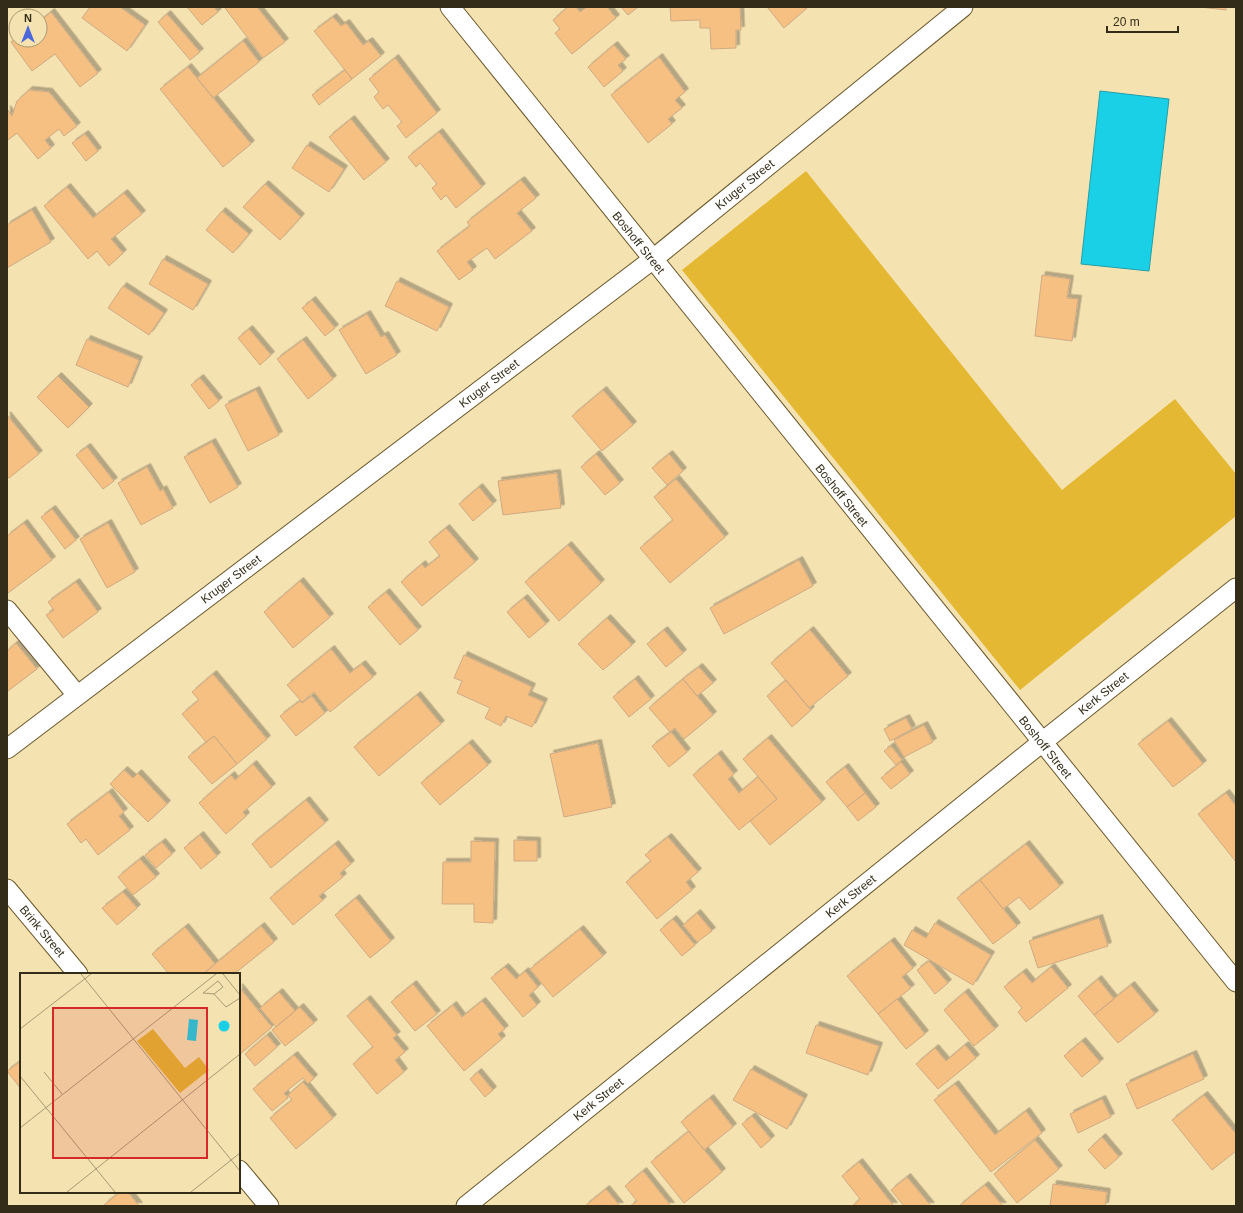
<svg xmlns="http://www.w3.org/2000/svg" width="1243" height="1213" viewBox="0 0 1243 1213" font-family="Arial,sans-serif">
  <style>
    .green { fill: #e4b833 }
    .water { fill: #1ad0e7; stroke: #229fa9 }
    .building { fill: #f6c083; stroke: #ceaa83; filter: url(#shadow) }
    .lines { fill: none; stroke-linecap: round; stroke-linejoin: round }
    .minor-casing { stroke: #69582b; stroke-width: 21 }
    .minor { stroke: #fff; stroke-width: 19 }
    .labels { text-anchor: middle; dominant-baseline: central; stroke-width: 3; stroke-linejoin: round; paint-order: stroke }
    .street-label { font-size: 12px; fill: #332c18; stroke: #f5e2b1 }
    .inset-road { fill: none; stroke: #a79974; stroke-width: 1 }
    .view { fill: #d62828; fill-opacity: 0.15; stroke: #d62828; stroke-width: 2 }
    .inset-edge { fill: none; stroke: #332c18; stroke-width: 2 }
  </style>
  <defs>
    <filter id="shadow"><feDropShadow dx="3.5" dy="-3.5" stdDeviation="0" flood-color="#0004"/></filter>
  </defs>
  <rect width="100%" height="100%" fill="#f5e2b1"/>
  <path class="green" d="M 806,171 L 1062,490 L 1175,399 L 1236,474 L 1236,516 L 1020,690 L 682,270 Z"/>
  <path class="water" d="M 1100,91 L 1169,99 L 1149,271 L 1081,264 Z"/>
  <path class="building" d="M 90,7 L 120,7 L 145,25 L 127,51 L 82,18 Z
    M 187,7 L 214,7 L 218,12 L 202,25 Z
    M 229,7 L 257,7 L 285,42 L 263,58 L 225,8 Z
    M 568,7 L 576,7 L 580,12 L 587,7 L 607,7 L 616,18 L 572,54 L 555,33 L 560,29 L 553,20 Z
    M 621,7 L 638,7 L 628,15 Z
    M 670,7 L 740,7 L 741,30 L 736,30 L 736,48 L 711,49 L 710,28 L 700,28 L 700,20 L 671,21 Z
    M 767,7 L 806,7 L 807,8 L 784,28 Z
    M 1199,7 L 1226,7 L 1226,10 Z
    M 51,12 L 98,73 L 80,87 L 55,54 L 32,71 L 11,42 L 16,38 L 16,40 L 40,40 L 40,21 Z
    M 167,14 L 200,52 L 190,60 L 158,22 Z
    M 333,17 L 341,26 L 346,23 L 363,45 L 369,41 L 381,56 L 352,79 L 314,31 Z
    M 243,41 L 259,62 L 213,98 L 197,78 Z
    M 614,45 L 626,59 L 618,65 L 623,71 L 604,87 L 588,67 Z
    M 659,57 L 685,92 L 675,100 L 682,108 L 668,119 L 672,124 L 648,143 L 611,95 Z
    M 395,58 L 437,113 L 406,138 L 397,126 L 402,122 L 388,105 L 383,109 L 374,97 L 379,92 L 369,79 Z
    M 188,67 L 251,144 L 223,167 L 160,89 Z
    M 345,70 L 352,79 L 319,105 L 312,95 Z
    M 29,90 L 49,92 L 77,126 L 64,136 L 59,129 L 45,140 L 51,148 L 38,159 L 17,133 L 8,140 L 7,139 L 7,109 L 12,116 L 17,101 Z
    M 351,119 L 386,162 L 364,180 L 329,137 Z
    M 439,132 L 482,187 L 456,208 L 446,195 L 441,200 L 432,188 L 437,184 L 420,163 L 416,167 L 408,157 Z
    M 85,134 L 98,151 L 86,161 L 72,143 Z
    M 307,145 L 344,169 L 329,192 L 292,168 Z
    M 521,180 L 536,198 L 517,213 L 532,231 L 495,259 L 487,248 L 467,262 L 473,270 L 459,280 L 437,251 L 470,226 L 467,222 Z
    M 265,184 L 301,217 L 280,240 L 243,207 Z
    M 67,187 L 93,218 L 124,193 L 142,214 L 111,239 L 123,253 L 109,266 L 97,251 L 88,259 L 44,206 Z
    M 32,210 L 51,242 L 7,268 L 7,225 Z
    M 222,211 L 249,234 L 233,253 L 206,230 Z
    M 163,259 L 208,284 L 193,310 L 149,284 Z
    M 1042,275 L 1070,279 L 1067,298 L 1078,299 L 1072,341 L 1035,336 Z
    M 397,281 L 449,307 L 437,331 L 385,306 Z
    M 123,286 L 164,313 L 149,335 L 108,308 Z
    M 312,300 L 335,328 L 325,336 L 302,308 Z
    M 367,314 L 381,337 L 385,335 L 397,355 L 366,374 L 339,330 Z
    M 249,329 L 271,355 L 260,365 L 238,338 Z
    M 87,339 L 139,360 L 128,387 L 76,365 Z
    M 303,340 L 333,379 L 308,399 L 277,359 Z
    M 58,376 L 89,407 L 68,428 L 37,397 Z
    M 200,378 L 219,401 L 209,409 L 191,385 Z
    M 256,390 L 279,435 L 248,451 L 225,405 Z
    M 603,390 L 633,425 L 602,451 L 572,416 Z
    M 7,415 L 39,454 L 9,478 L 7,476 Z
    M 212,442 L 238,487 L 210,503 L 184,457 Z
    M 87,447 L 114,481 L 103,489 L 76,455 Z
    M 596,454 L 620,483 L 605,495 L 581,467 Z
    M 669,454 L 683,471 L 667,485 L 652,468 Z
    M 147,467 L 160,491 L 163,489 L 173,508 L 141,525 L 118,483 Z
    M 557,473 L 561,508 L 503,515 L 498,481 Z
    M 676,479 L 725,537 L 670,583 L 640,548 L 673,520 L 654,497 Z
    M 479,487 L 493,504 L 473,521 L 459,504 Z
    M 52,509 L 76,540 L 65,549 L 41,517 Z
    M 24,523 L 52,560 L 8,593 L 7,591 L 7,536 Z
    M 108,523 L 135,572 L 107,588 L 80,539 Z
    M 446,528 L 475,562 L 422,606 L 401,582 L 422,564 L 425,568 L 440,556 L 429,542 Z
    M 568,545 L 601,583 L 559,621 L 525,582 Z
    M 799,560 L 813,586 L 724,634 L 710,608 Z
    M 300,581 L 330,617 L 293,648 L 264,612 Z
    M 76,582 L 98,612 L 63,638 L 46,615 L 54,610 L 48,602 Z
    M 386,592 L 418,630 L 400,645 L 368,607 Z
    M 524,598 L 546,624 L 529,638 L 507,612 Z
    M 607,618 L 632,645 L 603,670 L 578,644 Z
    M 664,630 L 683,653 L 666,667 L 647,644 Z
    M 810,630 L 848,676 L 809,708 L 771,663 Z
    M 16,643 L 37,669 L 8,691 L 7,689 L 7,651 Z
    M 331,649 L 350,673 L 362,664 L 373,677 L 330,712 L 314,692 L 302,702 L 287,685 Z
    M 464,655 L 532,687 L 528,695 L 544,702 L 532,727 L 506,716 L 501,726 L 485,718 L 490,708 L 457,693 L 462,681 L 454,678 Z
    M 699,667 L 713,683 L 697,696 L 683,679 Z
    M 213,674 L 267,739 L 237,764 L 214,736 L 206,742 L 182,714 L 199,700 L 192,692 Z
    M 635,679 L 651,699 L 629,717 L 613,697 Z
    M 683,679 L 713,715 L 684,739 L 675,728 L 670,732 L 649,708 Z
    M 786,680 L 811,710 L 792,727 L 767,696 Z
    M 417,695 L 441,724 L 379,776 L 354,747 Z
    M 312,696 L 325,713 L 296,736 L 280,716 L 300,701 L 302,703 Z
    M 906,718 L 912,729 L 890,741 L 884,729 Z
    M 1168,721 L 1203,764 L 1173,787 L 1138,744 Z
    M 924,725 L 933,742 L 904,757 L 894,740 Z
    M 671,732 L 687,752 L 669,767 L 652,746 Z
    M 214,736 L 237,764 L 212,784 L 188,757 Z
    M 768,738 L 822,802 L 770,845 L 750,821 L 777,799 L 743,759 Z
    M 469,743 L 488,765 L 440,805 L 421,783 Z
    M 598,743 L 612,807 L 564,817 L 550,754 Z
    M 891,746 L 902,760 L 896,765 L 884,751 Z
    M 718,754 L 734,774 L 728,779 L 739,793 L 758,777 L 777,799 L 739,830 L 693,775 Z
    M 901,762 L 910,774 L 891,789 L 881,778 Z
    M 253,764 L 272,787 L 243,812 L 246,816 L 226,834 L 199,803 L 231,775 L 235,780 Z
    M 845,767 L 865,793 L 847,807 L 826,782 Z
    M 124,770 L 133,778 L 138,773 L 167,804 L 148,822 L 110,784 Z
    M 109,792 L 124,812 L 119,816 L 130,830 L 98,855 L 86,839 L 81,843 L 67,824 Z
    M 865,793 L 876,807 L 858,821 L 847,807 Z
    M 1226,793 L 1236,806 L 1236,862 L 1198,814 Z
    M 306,800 L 325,823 L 271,868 L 252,844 Z
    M 200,835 L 217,856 L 201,869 L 184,848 Z
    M 668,837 L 698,872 L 686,882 L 692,890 L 657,919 L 626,882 L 651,861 L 645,855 Z
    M 514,840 L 537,841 L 537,861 L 514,861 Z
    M 471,841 L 495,842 L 493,923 L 474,922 L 474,904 L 442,904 L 443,862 L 471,862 Z
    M 162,842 L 172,854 L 156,868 L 145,855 Z
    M 335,844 L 351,864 L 340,873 L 343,877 L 319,896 L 323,900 L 293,925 L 270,898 Z
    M 1026,844 L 1060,886 L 1030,910 L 1019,897 L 1003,909 L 980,880 Z
    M 140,859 L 156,877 L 133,895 L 118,877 Z
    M 980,880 L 1017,926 L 993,944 L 957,898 Z
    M 123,892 L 137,908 L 117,925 L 102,908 Z
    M 356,898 L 391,941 L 370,958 L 335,915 Z
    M 697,913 L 712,931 L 697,942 L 683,925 Z
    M 1099,918 L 1108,946 L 1038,968 L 1029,941 Z
    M 673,919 L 695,945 L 682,956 L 660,930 Z
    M 935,923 L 991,955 L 973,985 L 904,945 L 912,930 L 926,938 Z
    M 261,926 L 274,942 L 234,974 L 203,974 Z
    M 185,927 L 215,964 L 203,974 L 169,974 L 152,954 Z
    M 580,929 L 603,956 L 553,997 L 530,969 Z
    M 891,941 L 913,968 L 902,977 L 911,988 L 878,1014 L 847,976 Z
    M 929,961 L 948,983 L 935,994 L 917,970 Z
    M 505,967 L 516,979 L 525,971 L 538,987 L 529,995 L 537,1005 L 523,1017 L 491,978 Z
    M 1051,967 L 1068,988 L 1026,1022 L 1018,1012 L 1022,1008 L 1004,987 L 1023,972 L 1032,983 Z
    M 1098,979 L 1114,999 L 1094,1015 L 1078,996 Z
    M 413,984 L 437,1014 L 415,1031 L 391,1002 Z
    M 1131,985 L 1155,1014 L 1118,1043 L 1094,1015 Z
    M 239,987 L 272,1027 L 239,1055 Z
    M 279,992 L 295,1011 L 276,1027 L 260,1008 Z
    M 965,992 L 995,1029 L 974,1046 L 944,1010 Z
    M 367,999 L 397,1035 L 393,1038 L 405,1052 L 395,1060 L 404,1072 L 377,1094 L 353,1064 L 373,1047 L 347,1016 Z
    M 897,999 L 925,1034 L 906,1049 L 878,1014 Z
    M 482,1001 L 505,1029 L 498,1034 L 502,1039 L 464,1071 L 427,1026 L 453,1005 L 462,1017 Z
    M 300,1007 L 314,1023 L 285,1046 L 272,1030 Z
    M 816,1025 L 879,1046 L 868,1075 L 806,1053 Z
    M 267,1035 L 277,1047 L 255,1066 L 245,1054 Z
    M 1082,1041 L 1100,1062 L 1082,1077 L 1064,1056 Z
    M 965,1045 L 976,1058 L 938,1089 L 916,1064 L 935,1048 L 946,1061 Z
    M 1193,1054 L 1204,1079 L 1137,1109 L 1126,1084 Z
    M 294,1055 L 314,1078 L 308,1084 L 303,1078 L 284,1093 L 288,1098 L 272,1111 L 253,1089 Z
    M 21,1061 L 21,1089 L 7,1071 Z
    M 751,1069 L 804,1098 L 787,1129 L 733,1100 Z
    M 478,1072 L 493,1090 L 485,1097 L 470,1079 Z
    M 303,1082 L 333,1118 L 296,1149 L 270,1118 L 292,1100 L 288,1095 Z
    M 955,1084 L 995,1135 L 1026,1111 L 1042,1133 L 991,1172 L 934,1100 Z
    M 1204,1095 L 1236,1134 L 1236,1151 L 1212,1170 L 1172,1120 Z
    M 710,1098 L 733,1127 L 704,1150 L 681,1122 Z
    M 1102,1099 L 1111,1117 L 1078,1133 L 1070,1114 Z
    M 752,1116 L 771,1139 L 761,1148 L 742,1124 Z
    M 689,1131 L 722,1172 L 684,1203 L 651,1162 Z
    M 1102,1137 L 1119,1157 L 1105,1169 L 1088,1150 Z
    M 1035,1140 L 1059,1169 L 1017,1203 L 994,1174 Z
    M 859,1162 L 894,1206 L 852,1206 L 860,1199 L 842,1176 Z
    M 643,1171 L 671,1206 L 630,1206 L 637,1201 L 625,1186 Z
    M 907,1177 L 931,1206 L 904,1206 L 891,1190 Z
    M 1053,1184 L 1107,1192 L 1105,1206 L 1050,1206 Z
    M 985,1185 L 1003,1206 L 959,1206 Z
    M 606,1189 L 620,1206 L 585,1206 Z
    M 120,1192 L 128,1192 L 139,1206 L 105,1206 L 104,1205 Z"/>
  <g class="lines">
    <defs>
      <g id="minor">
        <path id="s1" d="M 450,7 C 710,333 972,658 1236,982"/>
        <path d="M 7,610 L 77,695"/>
        <path id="s2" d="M 7,749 L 652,260 L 963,7"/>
        <path id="s3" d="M 7,889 L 78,974"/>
        <path d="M 239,1170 L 269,1206"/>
        <path id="s4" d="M 466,1206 L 1041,743 L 1236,588"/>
      </g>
    </defs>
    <use href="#minor" class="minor-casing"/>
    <use href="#minor" class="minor"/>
  </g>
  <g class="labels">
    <g class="street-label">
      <text stroke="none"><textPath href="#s2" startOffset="929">Kruger Street</textPath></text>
      <text stroke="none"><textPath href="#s1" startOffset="302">Boshoff Street</textPath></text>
      <text stroke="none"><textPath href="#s2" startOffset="605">Kruger Street</textPath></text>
      <text stroke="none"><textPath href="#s1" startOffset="626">Boshoff Street</textPath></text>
      <text stroke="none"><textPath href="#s2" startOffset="281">Kruger Street</textPath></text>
      <text stroke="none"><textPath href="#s4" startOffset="818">Kerk Street</textPath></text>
      <text stroke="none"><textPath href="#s1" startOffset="950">Boshoff Street</textPath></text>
      <text stroke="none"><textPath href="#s4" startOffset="494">Kerk Street</textPath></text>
      <text stroke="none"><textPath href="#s3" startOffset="55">Brink Street</textPath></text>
      <text stroke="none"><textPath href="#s4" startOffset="170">Kerk Street</textPath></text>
    </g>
  </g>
  <g transform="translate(20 973)">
    <rect width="220" height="220" fill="#f5e2b1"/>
    <path d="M 133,56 L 165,95 L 179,84 L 189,97 L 160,120 L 117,68 Z" fill="#e4b833"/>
    <path d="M 169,46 L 178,47 L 176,68 L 167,67 ZM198.5 53a5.5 5.5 0 1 1 11 0a5.5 5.5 0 1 1-11 0Z" fill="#1ad0e7"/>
    <path class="inset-road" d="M 61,1 L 220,198M 203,1 L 220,22M 194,21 L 203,14 L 198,8 L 183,20 L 194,21 L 206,34 L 220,25M 0,56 L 71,1M 24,99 L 42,121M 0,103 L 95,219M 0,155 L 196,1M 47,219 L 220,81M 171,219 L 220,180"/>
    <path class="view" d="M 33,35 L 187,35 L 187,185 L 33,185 Z"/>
    <rect width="220" height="220" class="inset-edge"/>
  </g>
  <rect width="1243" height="1213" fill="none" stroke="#332c18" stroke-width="16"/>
  <g transform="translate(28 28)"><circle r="19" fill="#f5e2b1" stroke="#a79974"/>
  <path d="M0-3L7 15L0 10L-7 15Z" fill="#4a67db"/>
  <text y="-6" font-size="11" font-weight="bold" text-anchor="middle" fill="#332c18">N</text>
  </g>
  <path d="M1107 26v6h71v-6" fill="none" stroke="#332c18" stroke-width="2"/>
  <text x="1113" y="26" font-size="12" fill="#332c18" stroke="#f5e2b1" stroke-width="3" paint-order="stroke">20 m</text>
</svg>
